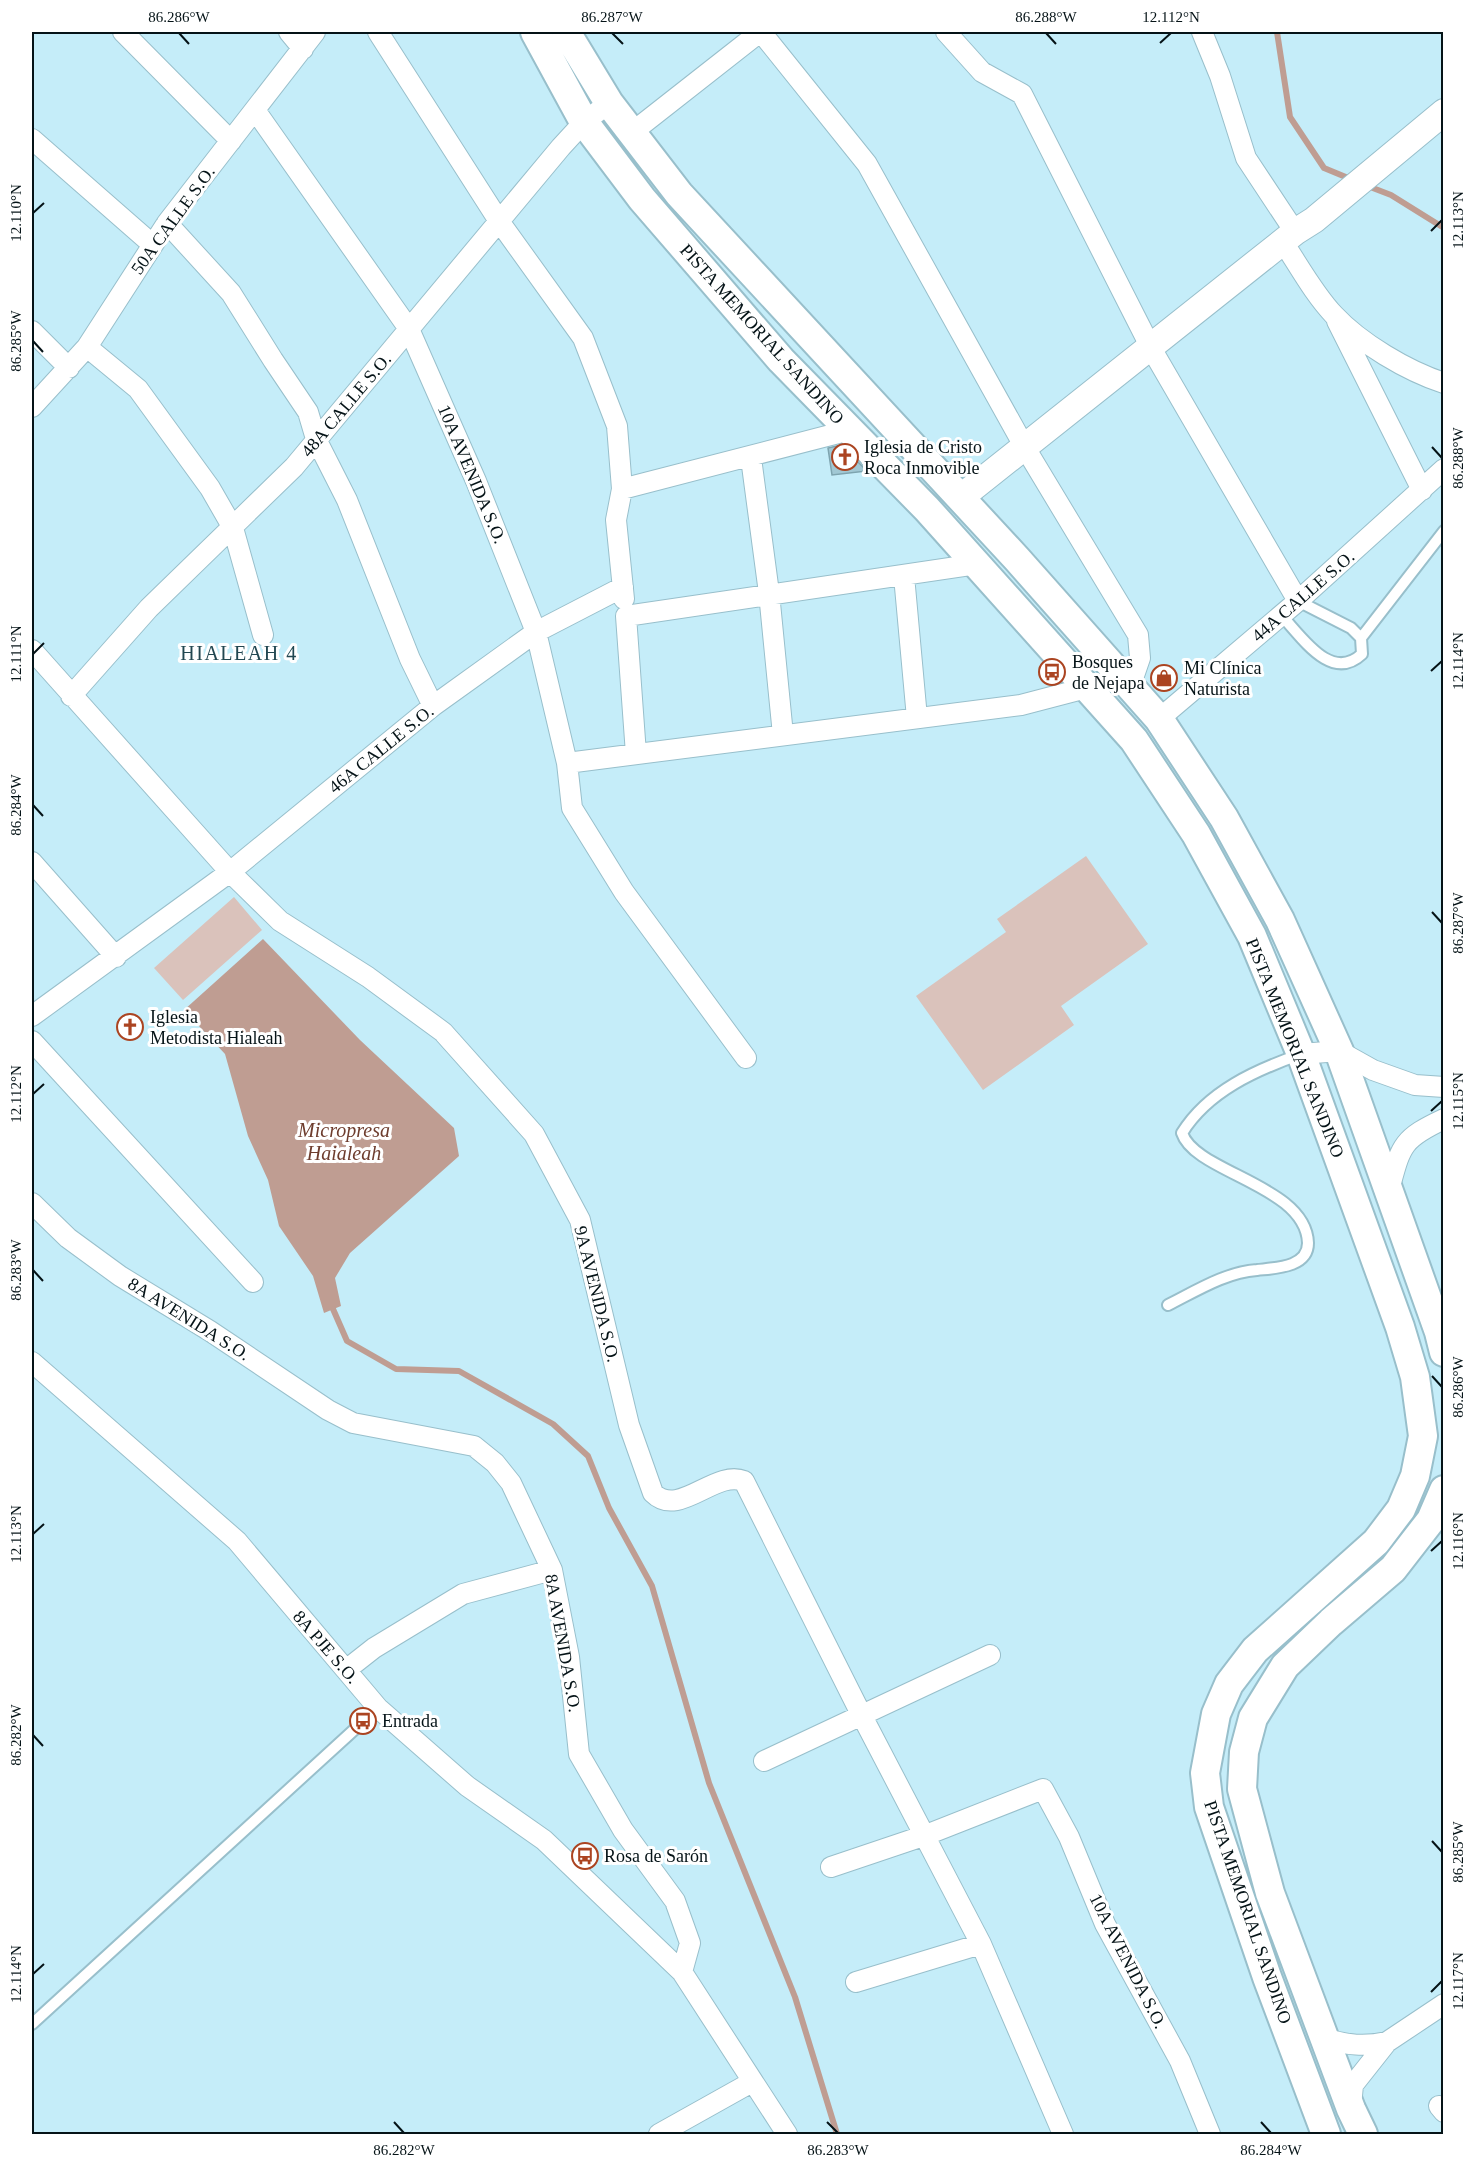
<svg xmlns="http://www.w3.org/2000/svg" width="1475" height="2166" viewBox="0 0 1475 2166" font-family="'Times New Roman',serif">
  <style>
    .green { fill: #dac2bb }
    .water { fill: #bf9d92 }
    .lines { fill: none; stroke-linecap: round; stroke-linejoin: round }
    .stream { stroke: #bf9d92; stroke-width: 6 }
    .building { fill: #a1c8d4; stroke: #7ea4af; stroke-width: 1.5 }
    .service-casing { stroke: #98bfcb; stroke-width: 14 }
    .minor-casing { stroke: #98bfcb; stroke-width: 22 }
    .tertiary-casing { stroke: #98bfcb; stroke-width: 28 }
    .secondary-casing { stroke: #98bfcb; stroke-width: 32 }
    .service { stroke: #fff; stroke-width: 10 }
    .minor { stroke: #fff; stroke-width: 20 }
    .tertiary { stroke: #fff; stroke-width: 26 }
    .secondary { stroke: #fff; stroke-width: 28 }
    .ticks { fill: none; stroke: #051317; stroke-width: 2 }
    .labels { text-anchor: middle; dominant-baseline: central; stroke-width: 6; stroke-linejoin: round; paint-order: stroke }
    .street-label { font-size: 18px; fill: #051317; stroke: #fff }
    .poi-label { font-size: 18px; fill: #051317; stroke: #fff; text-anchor: start }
    .neighbourhood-label { font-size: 20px; letter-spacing: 1.5px; fill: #224751; stroke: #fff }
    .water-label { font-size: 20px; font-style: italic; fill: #6e3d2e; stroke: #fff }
    .neatline { fill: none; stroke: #051317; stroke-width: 2 }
    .ticks-label { font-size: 15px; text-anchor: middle; fill: #051317 }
  </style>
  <rect width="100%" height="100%" fill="#c5edf9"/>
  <path class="green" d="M 1086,856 L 1148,944 L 1061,1006 L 1074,1025 L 983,1090 L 916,996 L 1006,932 L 997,919 Z
    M 234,897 L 262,930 L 183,1000 L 154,968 Z"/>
  <path class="water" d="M 263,939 L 360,1040 L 454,1128 L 459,1156 L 350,1253 L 335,1278 L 341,1306 L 324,1313 L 313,1276 L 279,1226 L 268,1180 L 248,1136 L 225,1054 L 184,1010 Z"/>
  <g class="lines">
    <path class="stream" d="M 1277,32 L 1290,117 L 1324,168 L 1353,180
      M 1365,185 L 1391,195 L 1444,228
      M 333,1309 L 347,1341 L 396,1369 L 459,1371 L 553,1424 L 588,1456 L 609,1508 L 652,1586 L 709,1783 L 795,1997 L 837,2134"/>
  </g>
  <path class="building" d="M 841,445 L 867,471 L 832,475 L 828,448 Z"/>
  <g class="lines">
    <defs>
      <path id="service" d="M 1281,615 C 1302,637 1331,683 1362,654 L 1361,638 L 1351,628 L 1298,601
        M 1361,638 L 1444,531
        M 1168,1305 C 1196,1291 1226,1272 1257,1270 C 1274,1268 1308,1268 1308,1243 C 1306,1185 1195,1173 1182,1133 C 1208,1091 1256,1070 1301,1054
        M 32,2024 L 378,1708"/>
      <path id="minor" d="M 123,32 L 231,141
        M 289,32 L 303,49
        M 378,32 L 499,221 L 583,338 L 617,426 L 622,489 L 850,430
        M 761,32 L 867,164 L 1024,446 L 1138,635 L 1140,658 L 1130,687
        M 946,32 L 982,72 L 1022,94 L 1151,348 L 1298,601
        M 1202,32 L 1220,76 L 1246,158 L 1295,232
        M 255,110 L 409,329 L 476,481 L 536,632 L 567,763 L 572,808 L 624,892 L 746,1058
        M 630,134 L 760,32
        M 32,139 L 153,245
        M 167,223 L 231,293 L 273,360 L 308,412 L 316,439 L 347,500 L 410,659 L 433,706
        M 1283,242 C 1299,266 1314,294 1334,315 C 1360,343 1407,371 1444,383
        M 1337,321 L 1422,490
        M 32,331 L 69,368
        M 87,347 L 138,389 L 210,488 L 233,528 L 263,635
        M 32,407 L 87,347 L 167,223 L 315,32
        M 751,458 L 769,593 L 783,735
        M 622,489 L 616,520 L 624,599
        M 904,576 L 917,718
        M 32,650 L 230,872 L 280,921 L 368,977 L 443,1032 L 534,1134 L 580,1220 L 629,1425 L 653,1493 C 679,1519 715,1469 744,1481 L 861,1714 L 981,1944 L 1063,2134
        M 71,696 L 149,608 L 294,467 L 561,147 L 584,122 L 609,103
        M 1159,719 L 1298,601 L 1444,469
        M 636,754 L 626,616 L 977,564
        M 567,763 L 1021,705 L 1086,688
        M 32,862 L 116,957
        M 32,1016 L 230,872 L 433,706 L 536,632 L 623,587
        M 32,1041 L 253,1282
        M 1301,1054 L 1339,1051 L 1373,1070 L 1415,1085 L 1444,1087
        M 1389,1190 C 1401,1146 1401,1139 1444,1119
        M 32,1203 L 68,1238 L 120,1276 L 210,1331 L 328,1410 L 353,1423 L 474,1446 L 495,1463 L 511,1483 L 552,1570 L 569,1657 L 579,1754 L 623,1830 L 675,1901 L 690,1943 L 682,1972
        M 32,1362 L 237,1541 L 378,1708 L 467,1786 L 544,1840 L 682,1972 L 787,2134
        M 346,1670 L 374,1648 L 463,1594 L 552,1570
        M 764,1761 L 990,1655
        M 831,1867 L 926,1835 L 1043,1789 L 1069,1837 L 1105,1924 L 1180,2061 L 1210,2134
        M 856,1982 L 981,1944
        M 1326,2039 C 1348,2045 1364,2047 1387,2042
        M 1351,2106 L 1353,2085 L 1387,2042 L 1444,2004
        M 1439,2106 L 1444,2112
        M 659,2134 L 752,2082"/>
      <path id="tertiary" d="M 960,498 L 1295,232 L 1314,220 L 1444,112"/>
      <path id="secondary" d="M 535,32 L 584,122 L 642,199 L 781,360 L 927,509 L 1134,740 L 1196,834 L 1252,936 L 1301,1054 L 1400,1327 L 1415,1377 L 1423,1436 L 1415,1476 L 1401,1509 L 1376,1542 L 1255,1650 L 1229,1684 L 1216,1714 L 1205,1773 L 1209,1807 L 1267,1977 L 1326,2134
        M 566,32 L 609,103 L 679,194 L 1017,559 L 1159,719 L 1224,818 L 1280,920 L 1339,1051 L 1439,1332 L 1444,1352
        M 1363,2134 L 1351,2109 L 1270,1893 L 1242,1789 L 1244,1752 L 1253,1718 L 1285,1666 L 1331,1622 L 1393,1569 L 1431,1520 L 1444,1490"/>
    </defs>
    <use href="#service" class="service-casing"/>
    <use href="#minor" class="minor-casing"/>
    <use href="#tertiary" class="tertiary-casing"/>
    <use href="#secondary" class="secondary-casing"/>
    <use href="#service" class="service"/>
    <use href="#minor" class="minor"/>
    <use href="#tertiary" class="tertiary"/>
    <use href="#secondary" class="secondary"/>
  </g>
  <path class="ticks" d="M 179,33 L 189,44M 612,33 L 623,44M 1046,33 L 1056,44M 1160,43 L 1171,33M 33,213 L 44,203M 1431,231 L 1442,220M 33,341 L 43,352M 1432,447 L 1442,458M 33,654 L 44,643M 1431,671 L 1442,661M 33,805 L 43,816M 1432,912 L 1442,923M 33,1094 L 44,1084M 1431,1111 L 1442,1101M 33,1270 L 43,1281M 1432,1376 L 1442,1387M 33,1534 L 44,1524M 1431,1551 L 1442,1541M 33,1735 L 43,1746M 1432,1841 L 1442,1852M 33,1974 L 44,1964M 1431,1992 L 1442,1981M 394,2122 L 404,2133M 827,2122 L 838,2133M 1261,2122 L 1271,2133"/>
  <defs>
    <symbol id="church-ring" viewBox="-11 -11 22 22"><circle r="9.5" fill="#fff" stroke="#ab4421" stroke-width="1.5"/><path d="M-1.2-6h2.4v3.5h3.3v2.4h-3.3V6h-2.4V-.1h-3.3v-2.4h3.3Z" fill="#ab4421"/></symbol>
    <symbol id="bus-ring" viewBox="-11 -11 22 22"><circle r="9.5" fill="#fff" stroke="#ab4421" stroke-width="1.5"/><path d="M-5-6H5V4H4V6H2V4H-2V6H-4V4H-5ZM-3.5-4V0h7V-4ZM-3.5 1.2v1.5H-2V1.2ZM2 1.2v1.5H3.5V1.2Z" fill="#ab4421"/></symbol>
    <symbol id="shop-ring" viewBox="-11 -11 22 22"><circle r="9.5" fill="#fff" stroke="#ab4421" stroke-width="1.5"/><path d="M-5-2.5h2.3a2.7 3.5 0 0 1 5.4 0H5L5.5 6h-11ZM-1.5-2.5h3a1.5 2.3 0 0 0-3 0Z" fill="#ab4421"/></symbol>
  </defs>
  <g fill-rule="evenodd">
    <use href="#church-ring" x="830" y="442" width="30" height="30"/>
    <use href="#bus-ring" x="1037" y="657" width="30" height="30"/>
    <use href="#shop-ring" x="1149" y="663" width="30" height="30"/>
    <use href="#church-ring" x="115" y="1012" width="30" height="30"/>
    <use href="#bus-ring" x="348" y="1706" width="30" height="30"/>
    <use href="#bus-ring" x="570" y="1841" width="30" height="30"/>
  </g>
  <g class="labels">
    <g class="street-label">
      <text transform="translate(173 220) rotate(-54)">50A CALLE S.O.</text>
      <text transform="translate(762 334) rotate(48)">PISTA MEMORIAL SANDINO</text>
      <text transform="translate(346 405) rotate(-50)">48A CALLE S.O.</text>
      <text transform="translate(472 474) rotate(67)">10A AVENIDA S.O.</text>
      <text transform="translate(1303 596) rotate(-41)">44A CALLE S.O.</text>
      <text transform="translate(381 749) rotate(-39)">46A CALLE S.O.</text>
      <text transform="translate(1295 1048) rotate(68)">PISTA MEMORIAL SANDINO</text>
      <text transform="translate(597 1294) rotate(76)">9A AVENIDA S.O.</text>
      <text transform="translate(189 1319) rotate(32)">8A AVENIDA S.O.</text>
      <text transform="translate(563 1643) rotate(80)">8A AVENIDA S.O.</text>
      <text transform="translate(326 1647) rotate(49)">8A PJE S.O.</text>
      <text transform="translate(1248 1912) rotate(71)">PISTA MEMORIAL SANDINO</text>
      <text transform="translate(1128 1961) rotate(63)">10A AVENIDA S.O.</text>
    </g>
    <g class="poi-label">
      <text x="864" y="447">Iglesia de Cristo<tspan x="864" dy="21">Roca Inmovible</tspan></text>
      <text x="1072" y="662">Bosques<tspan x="1072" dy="21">de Nejapa</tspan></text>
      <text x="1184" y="668">Mi Clínica<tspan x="1184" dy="21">Naturista</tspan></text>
      <text x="150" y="1017">Iglesia<tspan x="150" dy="21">Metodista Hialeah</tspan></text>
      <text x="382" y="1721">Entrada</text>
      <text x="604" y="1856">Rosa de Sarón</text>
    </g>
    <g class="neighbourhood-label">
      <text x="239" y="653">HIALEAH 4</text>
    </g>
    <g class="water-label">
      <text x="344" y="1130">Micropresa<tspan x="344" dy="23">Haialeah</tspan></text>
    </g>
  </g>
  <rect width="1475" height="2166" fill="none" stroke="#ffffff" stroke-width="66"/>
  <rect x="33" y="33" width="1409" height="2100" class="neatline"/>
  <g class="ticks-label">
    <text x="179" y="22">86.286°W</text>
    <text x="612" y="22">86.287°W</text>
    <text x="1046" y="22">86.288°W</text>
    <text x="1171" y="22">12.112°N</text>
    <text transform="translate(16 213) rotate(-90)" y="5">12.110°N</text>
    <text transform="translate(1458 220) rotate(-90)" y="5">12.113°N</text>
    <text transform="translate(16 341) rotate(-90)" y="5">86.285°W</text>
    <text transform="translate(1458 458) rotate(-90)" y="5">86.288°W</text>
    <text transform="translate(16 654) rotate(-90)" y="5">12.111°N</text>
    <text transform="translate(1458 661) rotate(-90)" y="5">12.114°N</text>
    <text transform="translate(16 805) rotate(-90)" y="5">86.284°W</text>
    <text transform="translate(1458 923) rotate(-90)" y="5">86.287°W</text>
    <text transform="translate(16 1094) rotate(-90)" y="5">12.112°N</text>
    <text transform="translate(1458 1101) rotate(-90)" y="5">12.115°N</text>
    <text transform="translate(16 1270) rotate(-90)" y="5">86.283°W</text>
    <text transform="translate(1458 1387) rotate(-90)" y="5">86.286°W</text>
    <text transform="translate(16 1534) rotate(-90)" y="5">12.113°N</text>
    <text transform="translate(1458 1541) rotate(-90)" y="5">12.116°N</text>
    <text transform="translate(16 1735) rotate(-90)" y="5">86.282°W</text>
    <text transform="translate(1458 1852) rotate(-90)" y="5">86.285°W</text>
    <text transform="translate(16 1974) rotate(-90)" y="5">12.114°N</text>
    <text transform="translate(1458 1981) rotate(-90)" y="5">12.117°N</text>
    <text x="404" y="2155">86.282°W</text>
    <text x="838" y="2155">86.283°W</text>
    <text x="1271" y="2155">86.284°W</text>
  </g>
</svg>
